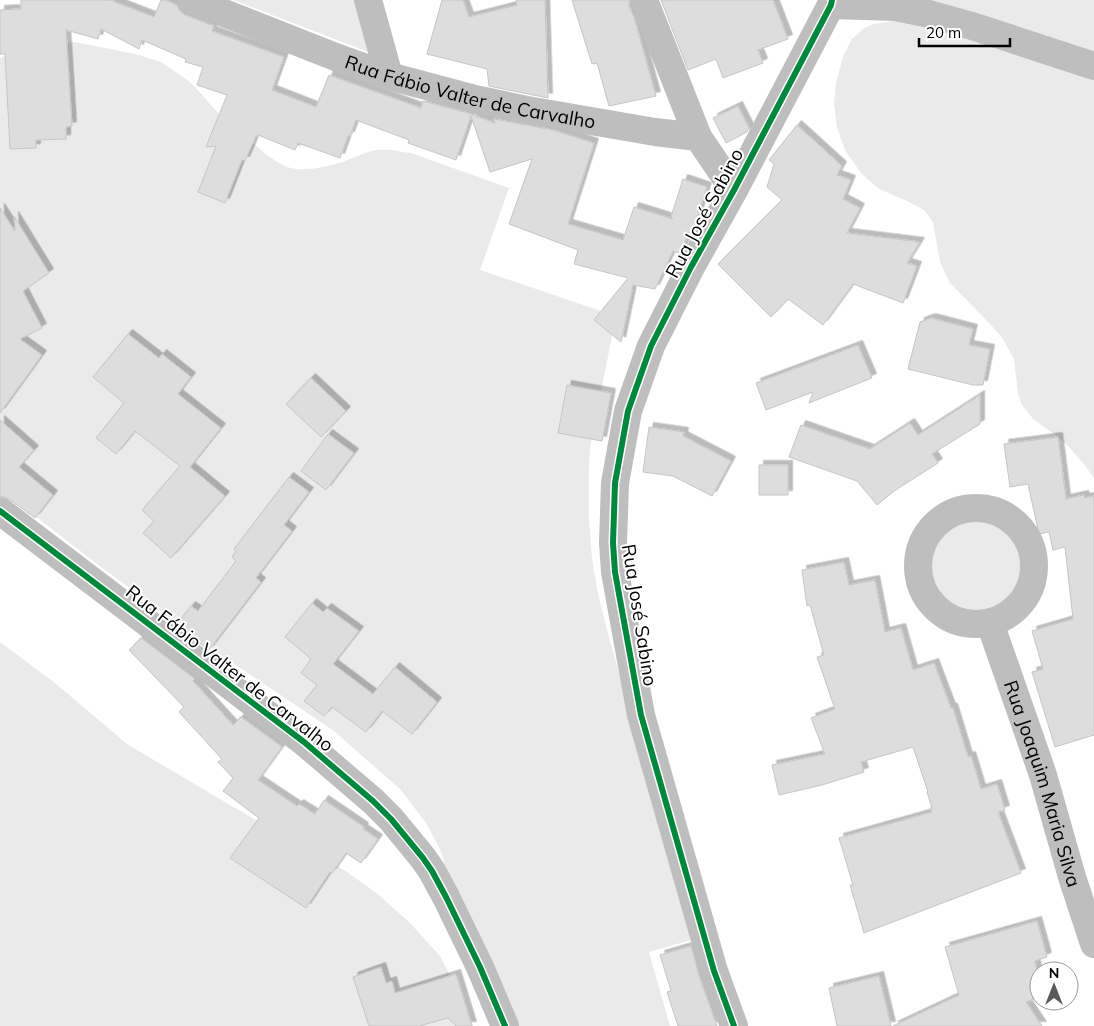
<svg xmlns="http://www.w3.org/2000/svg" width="1094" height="1026" viewBox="0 0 1094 1026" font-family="Mulish,sans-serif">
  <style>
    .green { fill: #eaeaea }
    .building { fill: #ddd; stroke: #c5c5c5; filter: url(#shadow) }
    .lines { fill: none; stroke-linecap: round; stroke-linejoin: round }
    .minor { stroke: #bebebe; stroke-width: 28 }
    .cycleway-casing { stroke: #fff; stroke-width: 9 }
    .cycleway { stroke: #00873e; stroke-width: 6 }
    .labels { text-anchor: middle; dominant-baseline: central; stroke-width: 4; stroke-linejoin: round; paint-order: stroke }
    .street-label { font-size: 19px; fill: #000; stroke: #fff }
  </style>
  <defs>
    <filter id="shadow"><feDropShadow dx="4.5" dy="-4.5" stdDeviation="0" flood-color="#0004"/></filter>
  </defs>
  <rect width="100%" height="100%" fill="#fff"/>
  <path class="green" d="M 233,0 L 355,0 L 371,53 Z
    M 906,0 L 1094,0 L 1094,54 L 1023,28 L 942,6 Z
    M 894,21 L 919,23 L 1094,79 L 1094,478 L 1083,463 L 1067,445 L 1058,437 L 1033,419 L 1022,405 L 1018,393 L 1014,359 L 1003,339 L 991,325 L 950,283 L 940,262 L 933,222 L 924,210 L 907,201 L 879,189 L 861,173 L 846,152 L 837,128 L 834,104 L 836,82 L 844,54 L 852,39 L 864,28 L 874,24 Z
    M 75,42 L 135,54 L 161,62 L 190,82 L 204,97 L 215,110 L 267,155 C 274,160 280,164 287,167 C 306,173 330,166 348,160 C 357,156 366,152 377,150 C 388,148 400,152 411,153 L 509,188 L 480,270 L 616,316 L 590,447 L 589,471 L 589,517 L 592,559 L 598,594 L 608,634 L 695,939 L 649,952 L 670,1026 L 517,1026 L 451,884 L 440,849 L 426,823 L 401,790 L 334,731 L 224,657 L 101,567 L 0,489 L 0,58 C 26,49 47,44 75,42 Z
    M924 567a52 52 0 1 1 104 0a52 52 0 1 1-104 0Z
    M 0,642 L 55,683 L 127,744 L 230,805 L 347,872 L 379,895 L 410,923 L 440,956 L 463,1001 L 473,1026 L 0,1026 Z"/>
  <path class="building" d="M 21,0 L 110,0 L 154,17 L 161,0 L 165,0 L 177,5 L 179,10 L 185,15 L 214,26 L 212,31 L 284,57 L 272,90 L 316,107 L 329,75 L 421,108 L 423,101 L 468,113 L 495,123 L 494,119 L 553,130 L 594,143 L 568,224 L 623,240 L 634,207 L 673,219 L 671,217 L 683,179 L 707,187 L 692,234 L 690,236 L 688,234 L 681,254 L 673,251 L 655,289 L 633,285 L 621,342 L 594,320 L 628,278 L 574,264 L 578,250 L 509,224 L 532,159 L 490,172 L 471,116 L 456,160 L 408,143 L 409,140 L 356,120 L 350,136 L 348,136 L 340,158 L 298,143 L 295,150 L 258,135 L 258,137 L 256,136 L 245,161 L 242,160 L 225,203 L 198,192 L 216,146 L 206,147 L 227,95 L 197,85 L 203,67 L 185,62 L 186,59 L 142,40 L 139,49 L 101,29 L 98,39 L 66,30 L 72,126 L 66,127 L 66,139 L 36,140 L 36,148 L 10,149 L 5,54 L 0,54 L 0,10 L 21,9 Z
    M 442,0 L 463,0 L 469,17 L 517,5 L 516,0 L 545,0 L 548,98 L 489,86 L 487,69 L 427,54 Z
    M 572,0 L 629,0 L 629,6 L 634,17 L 656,96 L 609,106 L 597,63 L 592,64 Z
    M 661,0 L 773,0 L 788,39 L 758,50 L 763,63 L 723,78 L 716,59 L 688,70 Z
    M 738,106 L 749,128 L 747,132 L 726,143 L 713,118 Z
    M 797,125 L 842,166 L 837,175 L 851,180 L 843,199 L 860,208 L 847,233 L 920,242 L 907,263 L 917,266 L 903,303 L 853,284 L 823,325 L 788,299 L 771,317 L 718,264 L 782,200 L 767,187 L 774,164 L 769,160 Z
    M 0,208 L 15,231 L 14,216 L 49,273 L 23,291 L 42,328 L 20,339 L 42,355 L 0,413 Z
    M 931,318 L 973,329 L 969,345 L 990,349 L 983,385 L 973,385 L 908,369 L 920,322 Z
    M 128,334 L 159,358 L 162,354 L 191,377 L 178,394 L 221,428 L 190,467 L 225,496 L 171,558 L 143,533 L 154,521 L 142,510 L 180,466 L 135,431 L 116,454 L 96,438 L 124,403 L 93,377 Z
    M 858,345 L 872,378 L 809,403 L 813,392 L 766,410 L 756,383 Z
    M 311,378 L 346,411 L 321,437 L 286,404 Z
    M 567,385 L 611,393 L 602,441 L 558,433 Z
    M 980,395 L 980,424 L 932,454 L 938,463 L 894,491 L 877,505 L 857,481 L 789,457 L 801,425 L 870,449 L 910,423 L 918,435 Z
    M 0,420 L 34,450 L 19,467 L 53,495 L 35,518 L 9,499 L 0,496 Z
    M 649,427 L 684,432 L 683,436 L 731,461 L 712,496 L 673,476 L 643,472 Z
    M 328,434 L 354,453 L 326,490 L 301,471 Z
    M 1058,437 L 1066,499 L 1084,495 L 1085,498 L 1094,496 L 1094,735 L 1055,747 L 1032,672 L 1043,669 L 1032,631 L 1073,619 L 1065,547 L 1053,550 L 1049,532 L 1039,534 L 1028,484 L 1010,487 L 1004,444 Z
    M 759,465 L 788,465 L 788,495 L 759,495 Z
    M 289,477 L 309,492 L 284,525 L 292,531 L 256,578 L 261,582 L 209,650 L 176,625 L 191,606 L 198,611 L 236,561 L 232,557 L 236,551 L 234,549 Z
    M 844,562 L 849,585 L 875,580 L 885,632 L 901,628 L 913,670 L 934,663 L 951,708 L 953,708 L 968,757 L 971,756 L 981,789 L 997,784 L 1005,810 L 998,812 L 1021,873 L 864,933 L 850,885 L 853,885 L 839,838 L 932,812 L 930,808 L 932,808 L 927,792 L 928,792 L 913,747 L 861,762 L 864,772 L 822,785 L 779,795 L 772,765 L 825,754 L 811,718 L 835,709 L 817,657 L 824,655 L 810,605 L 807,606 L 802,570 Z
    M 312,603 L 323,612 L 327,608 L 359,631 L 333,664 L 373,694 L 395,667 L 437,702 L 412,734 L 382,711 L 366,732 L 332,707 L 324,716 L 304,701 L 317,685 L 301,673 L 311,659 L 285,637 Z
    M 141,638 L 195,679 L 193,681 L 233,725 L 241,717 L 282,747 L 258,780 L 297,806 L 299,804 L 315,814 L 324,800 L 364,827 L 363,829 L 378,839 L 361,863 L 346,853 L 332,873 L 330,872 L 306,908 L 230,858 L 259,818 L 223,791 L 233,778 L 218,762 L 222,759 L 179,712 L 184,707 L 129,650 Z
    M 1037,921 L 1047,957 L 1035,961 L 1039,980 L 1039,997 L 1026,1002 L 1042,1026 L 893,1026 L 959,995 L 945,947 Z
    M 691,946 L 699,976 L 717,1026 L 678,1026 L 667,992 L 671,991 L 660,955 Z
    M 381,967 L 386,983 L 392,981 L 395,993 L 456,974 L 472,1026 L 456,1026 L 448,1018 L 419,1026 L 369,1026 L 353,977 Z
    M 879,976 L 891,1026 L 837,1026 L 829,988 Z"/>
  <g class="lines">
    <g class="minor">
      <path id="s1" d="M 191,0 L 338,58 L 389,76 L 475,99 L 527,110 L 655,132 L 698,137 L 734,190"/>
      <path d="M 368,0 L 389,76"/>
      <path d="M 644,0 L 698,137"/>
      <path d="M 831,5 L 895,7 L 925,13 L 972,26 L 1094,66"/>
      <circle cx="976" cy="566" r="58"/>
      <path d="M 0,511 L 304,742 L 373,801 L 391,819 L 423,858 L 432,871 L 446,897 L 480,967 L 505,1026"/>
      <path id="s2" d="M 990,623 L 1043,775 L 1072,877 L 1094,944"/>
      <path d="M 734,1026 L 714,971 L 641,715 L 615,572 L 613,543 L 615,483 L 628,411 L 651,346 L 691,267 L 734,190 L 831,5 L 832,0"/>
    </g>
    <defs>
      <path id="cycleway" d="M 0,511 L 304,742 L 373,801 L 391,819 L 423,858 L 432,871 L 446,897 L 480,967 L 505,1026
        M 734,1026 L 714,971 L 641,715 L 615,572 L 613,543 L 615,483 L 628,411 L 651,346 L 691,267 L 734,190 L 831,5 L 832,0"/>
    </defs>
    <use href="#cycleway" class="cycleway-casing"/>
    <use href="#cycleway" class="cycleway"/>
  </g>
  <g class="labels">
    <g class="street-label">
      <text stroke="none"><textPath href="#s1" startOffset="295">Rua Fábio Valter de Carvalho</textPath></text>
      <text transform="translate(704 213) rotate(-62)">Rua José Sabino</text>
      <text transform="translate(640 615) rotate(81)">Rua José Sabino</text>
      <text transform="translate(230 668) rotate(38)">Rua Fábio Valter de Carvalho</text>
      <text stroke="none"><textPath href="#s2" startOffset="169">Rua Joaquim Maria Silva</textPath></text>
    </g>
  </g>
  <g transform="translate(1054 986)"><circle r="24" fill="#ffffff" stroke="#999999"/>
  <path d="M0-4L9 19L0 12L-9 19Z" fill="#595959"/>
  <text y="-8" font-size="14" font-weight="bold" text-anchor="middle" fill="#000000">N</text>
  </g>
  <path d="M919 38v8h91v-8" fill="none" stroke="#000000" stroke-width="2.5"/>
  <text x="926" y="38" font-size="15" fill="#000000" stroke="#ffffff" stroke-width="4" paint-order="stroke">20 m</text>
</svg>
